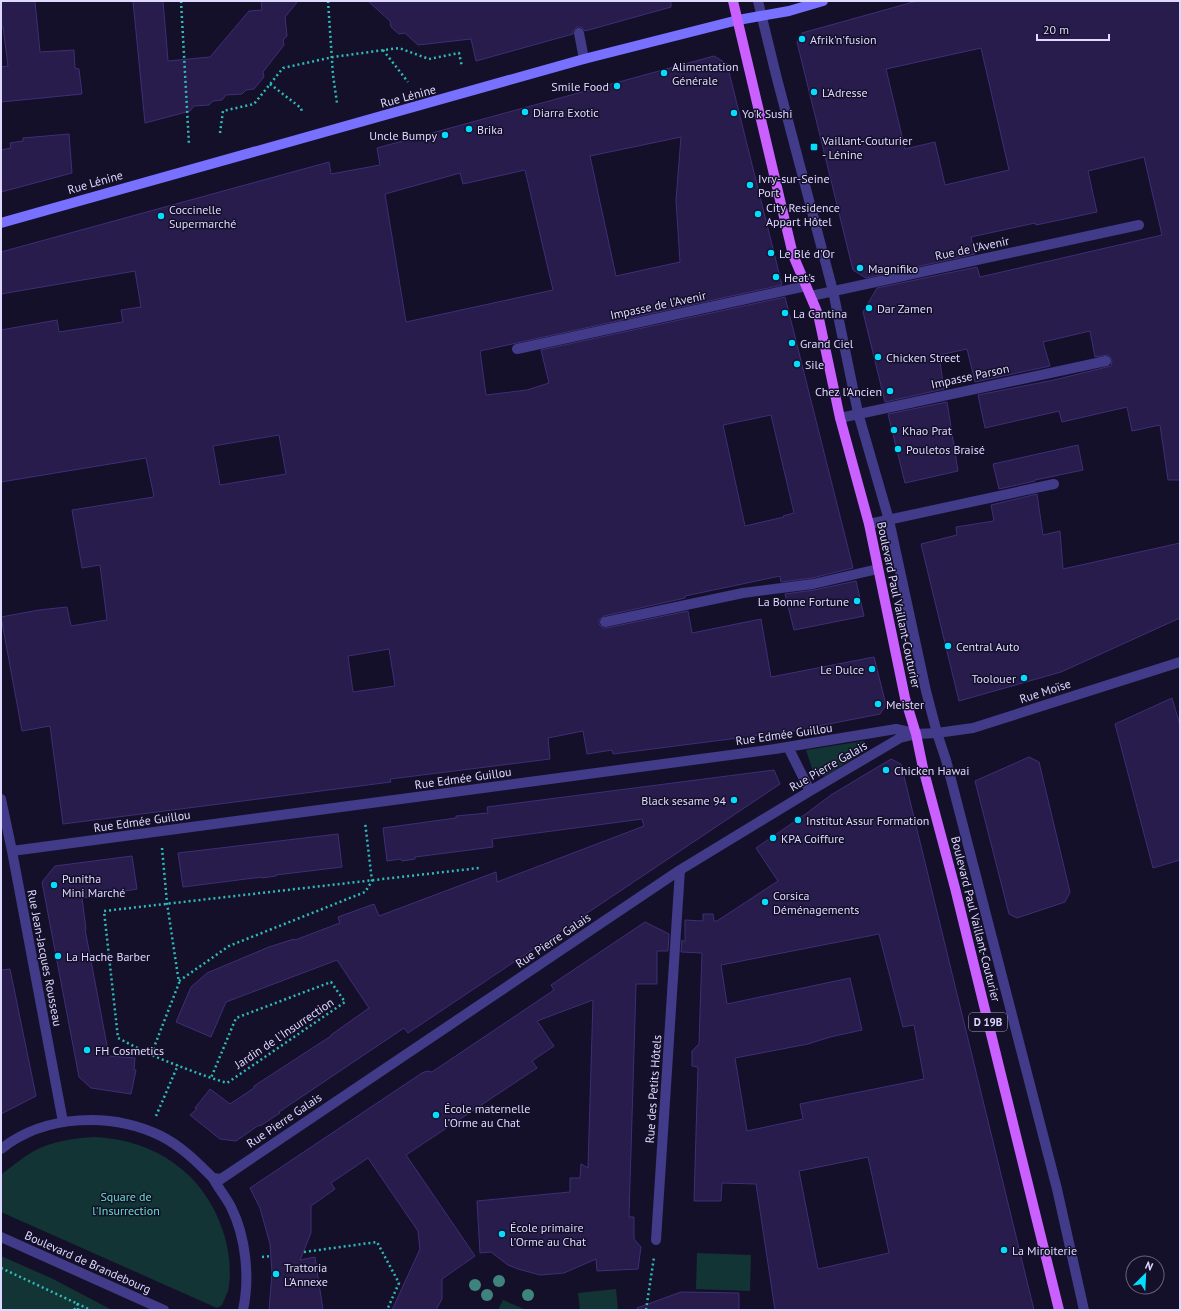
<svg xmlns="http://www.w3.org/2000/svg" width="1181" height="1311" viewBox="0 0 1181 1311" font-family="'PT Sans',sans-serif">
  <style>
    .green { fill: #133434 }
    .building { fill: #271c4b; stroke: #3f2e77; fill-rule: evenodd }
    .lines { fill: none; stroke-linecap: round; stroke-linejoin: round }
    .path { stroke: #2fbcb9; stroke-width: 2.5; stroke-dasharray: 2 3; stroke-linecap: butt }
    .service { stroke: #413b89; stroke-width: 10 }
    .pedestrian { stroke: #413b89; stroke-width: 10 }
    .minor { stroke: #413b89; stroke-width: 10 }
    .secondary { stroke: #7870ff; stroke-width: 10 }
    .primary { stroke: #c960ff; stroke-width: 10 }
    .tree { fill: #3f837f }
    .poi-dot { fill: #05ddff; stroke: #151029; stroke-width: 1.5 }
    .labels { text-anchor: middle; dominant-baseline: central; stroke-width: 3; stroke-linejoin: round; paint-order: stroke }
    .shield { fill: #151029; stroke: #a29dbf; stroke-width: 1 }
    .shield-label { font-size: 11px; font-weight: bold; fill: #ded9ff }
    .poi-label { font-size: 12px; fill: #ded9ff; stroke: #151029; text-anchor: start }
    .street-label { font-size: 12px; fill: #ded9ff; stroke: #151029 }
    .park-label { font-size: 12px; fill: #62e1c6; stroke: #151029 }
  </style>
  <rect width="100%" height="100%" fill="#151029"/>
  <path class="green" d="M 864,741 L 867,750 L 825,776 L 814,775 L 806,750 Z
    M 95,1137 C 155,1140 204,1173 223,1231 C 229,1249 232,1272 228,1291 C 226,1296 224,1300 222,1305 L 217,1308 L 1,1212 L 1,1175 L 3,1173 C 13,1166 23,1157 34,1151 C 53,1141 74,1138 95,1137 Z
    M 697,1253 L 751,1255 L 750,1291 L 696,1289 Z
    M 1,1256 L 51,1278 L 112,1310 L 1,1310 Z
    M 616,1289 L 618,1310 L 580,1310 L 578,1293 Z
    M 503,1300 L 526,1310 L 498,1310 Z"/>
  <path class="building" d="M 1,1 L 35,1 L 40,52 L 74,50 L 75,68 L 79,69 L 82,94 L 1,102 L 1,67 L 8,66 L 3,27 L 1,27 Z
    M 133,1 L 163,1 L 168,61 L 210,57 L 249,11 L 262,10 L 261,1 L 298,1 L 285,17 L 287,36 L 283,40 L 284,45 L 263,72 L 264,77 L 254,89 L 246,90 L 242,94 L 226,95 L 222,100 L 213,101 L 209,105 L 194,106 L 190,111 L 145,123 Z
    M 368,1 L 671,1 L 671,7 L 585,31 L 581,27 L 577,27 L 573,31 L 573,34 L 476,61 L 471,39 L 418,45 L 405,33 L 399,34 L 391,27 L 390,21 Z
    M 917,1 L 1180,1 L 1180,480 L 1168,480 L 1160,425 L 1132,431 L 1127,407 L 1062,422 L 1059,411 L 985,428 L 978,395 L 1054,380 L 1111,366 L 1112,360 L 1108,355 L 1095,357 L 1090,331 L 1043,342 L 1050,366 L 975,382 L 967,349 L 939,355 L 944,389 L 885,402 L 863,312 L 877,288 L 977,267 L 980,277 L 1162,235 L 1144,157 L 1088,171 L 1097,212 L 1036,225 L 1035,223 L 971,237 L 975,254 L 866,278 L 853,270 L 797,42 L 802,33 ZM 981,48 L 1009,170 L 945,185 L 935,142 L 905,149 L 886,69 Z
    M 714,56 L 727,64 L 782,285 L 480,351 L 486,395 L 527,390 L 549,383 L 541,350 L 785,297 L 853,568 L 812,578 L 781,582 L 780,576 L 685,596 L 685,598 L 604,616 L 599,620 L 599,624 L 603,628 L 606,628 L 688,611 L 692,633 L 761,619 L 771,677 L 874,657 L 886,705 L 880,714 L 793,731 L 613,754 L 612,750 L 587,754 L 583,731 L 548,738 L 550,759 L 390,779 L 391,782 L 63,824 L 50,726 L 22,731 L 1,617 L 39,610 L 67,607 L 71,626 L 107,620 L 100,565 L 82,568 L 72,510 L 154,497 L 146,458 L 1,482 L 1,330 L 57,320 L 59,332 L 123,322 L 121,310 L 141,307 L 135,271 L 1,294 L 1,252 L 329,162 L 331,174 L 380,165 L 377,148 ZM 681,137 L 676,200 L 680,262 L 616,276 L 590,156 ZM 525,170 L 553,290 L 406,322 L 385,194 L 460,173 L 463,184 ZM 771,415 L 794,513 L 783,516 L 784,517 L 745,526 L 723,425 ZM 279,435 L 286,474 L 220,485 L 213,446 ZM 389,649 L 395,686 L 353,692 L 348,656 Z
    M 69,134 L 72,173 L 1,192 L 1,150 L 11,148 L 10,143 L 23,141 L 23,138 Z
    M 947,402 L 958,471 L 905,483 L 888,414 Z
    M 1078,445 L 1083,470 L 1035,480 L 1035,481 L 999,489 L 993,464 Z
    M 1037,494 L 1043,535 L 1060,531 L 1063,569 L 1180,543 L 1180,618 L 1061,672 L 959,701 L 921,544 L 957,535 L 956,527 L 994,521 L 991,505 Z
    M 856,581 L 864,616 L 794,630 L 785,594 L 814,590 Z
    M 1172,698 L 1180,725 L 1180,860 L 1153,868 L 1115,724 Z
    M 1029,757 L 1039,762 L 1070,892 L 1065,902 L 1017,918 L 1009,914 L 975,781 Z
    M 891,759 L 901,764 L 1034,1310 L 775,1310 L 756,1184 L 722,1183 L 721,1201 L 694,1201 L 698,1067 L 692,1066 L 692,1051 L 699,1044 L 702,953 L 681,952 L 682,940 L 685,942 L 685,920 L 703,921 L 703,914 L 713,914 L 714,921 L 717,921 L 778,881 L 756,848 L 807,813 L 831,795 ZM 879,934 L 903,1027 L 914,1025 L 924,1079 L 800,1104 L 803,1119 L 747,1131 L 735,1058 L 808,1044 L 830,1037 L 862,1030 L 850,978 L 727,1004 L 721,965 ZM 868,1157 L 889,1253 L 818,1269 L 799,1171 Z
    M 774,770 L 780,784 L 408,1033 L 404,1028 L 279,1112 L 280,1113 L 260,1126 L 259,1125 L 236,1141 L 220,1139 L 190,1115 L 197,1109 L 195,1108 L 210,1089 L 230,1104 L 254,1088 L 254,1086 L 331,1036 L 331,1035 L 369,1008 L 337,960 L 226,1002 L 211,1037 L 176,1022 L 191,987 L 207,973 L 269,947 L 294,939 L 295,940 L 340,923 L 338,917 L 374,904 L 379,916 L 496,872 L 497,882 L 644,826 L 642,819 L 492,839 L 493,847 L 415,857 L 415,859 L 402,861 L 401,859 L 387,861 L 383,828 L 456,818 L 456,816 L 488,813 L 487,807 Z
    M 338,834 L 342,867 L 276,875 L 276,876 L 262,878 L 262,877 L 183,887 L 178,853 Z
    M 132,856 L 137,889 L 82,898 L 86,929 L 85,929 L 109,1056 L 135,1058 L 134,1070 L 136,1070 L 131,1094 L 91,1088 L 79,1077 L 42,882 L 55,866 Z
    M 645,922 L 669,934 L 668,951 L 657,951 L 657,984 L 636,984 L 629,1217 L 634,1217 L 634,1239 L 641,1247 L 638,1269 L 597,1271 L 596,1259 L 564,1273 L 540,1275 L 518,1269 L 508,1265 L 491,1252 L 480,1253 L 477,1201 L 570,1192 L 570,1178 L 580,1178 L 581,1164 L 588,1168 L 593,1000 L 537,1021 L 554,1046 L 532,1061 L 537,1068 L 406,1155 L 475,1256 L 442,1279 L 442,1299 L 436,1310 L 392,1310 L 420,1249 L 418,1231 L 368,1158 L 331,1183 L 335,1189 L 311,1206 L 311,1233 L 300,1260 L 315,1257 L 323,1310 L 269,1310 L 272,1273 L 270,1244 L 260,1208 L 250,1188 L 422,1073 L 427,1071 L 432,1072 L 554,990 L 551,985 Z
    M 10,969 L 36,1096 L 1,1114 L 1,970 Z
    M 681,1292 L 739,1293 L 739,1310 L 638,1310 L 637,1308 Z"/>
  <g class="lines">
    <path class="path" d="M 181,1 L 189,145
      M 328,1 L 333,75 L 337,103
      M 383,50 L 408,82
      M 270,84 L 301,108 L 302,112
      M 220,133 L 223,111 L 254,104 L 283,68 L 333,57 L 399,48 L 429,59 L 459,53 L 462,67
      M 162,848 L 167,903 L 179,983 L 151,1055 C 176,1065 201,1075 227,1083 L 345,1002 L 331,982 L 236,1018 L 211,1078
      M 179,981 L 229,946 L 365,892 L 372,881 L 365,822
      M 151,1055 L 118,1038 L 104,911 L 479,868
      M 156,1116 L 178,1065
      M 304,1252 L 377,1242 L 399,1283 L 387,1310
      M 262,1257 L 271,1256
      M 1,1268 L 78,1304 L 74,1310
      M 78,1310 L 78,1304 L 91,1310
      M 646,1310 L 654,1257"/>
    <path class="service" d="M 758,1 L 776,75 L 833,291 L 858,413 L 889,520 L 926,691 L 937,733 L 946,760 L 1057,1189 L 1084,1310
      M 579,33 L 584,59
      M 517,349 L 806,286
      M 840,418 L 1106,361
      M 869,524 L 1054,484
      M 605,622 L 743,593 L 813,584 L 878,569"/>
    <path class="pedestrian" d="M 213,1178 C 218,1188 226,1197 231,1207 C 246,1237 250,1278 243,1310"/>
    <path class="minor" d="M 811,296 L 1139,225
      M 788,747 L 810,791
      M 1,799 L 12,851 L 63,1122
      M 12,851 L 775,749 L 896,729 L 914,733
      M 1,1149 C 45,1114 112,1112 161,1136 C 181,1146 197,1162 213,1178 L 221,1179 L 680,870 L 810,791 L 900,738 L 916,734 L 937,733 L 973,728 L 1180,662
      M 1,1237 L 164,1310
      M 656,1240 L 680,870"/>
    <path class="secondary" d="M 1,223 L 584,59 L 738,20 L 789,11 L 823,1"/>
    <path class="primary" d="M 733,1 L 793,255 L 818,314 L 840,418 L 869,524 L 905,698 L 916,734 L 923,768 L 955,888 L 1059,1310"/>
  </g>
  <g class="tree">
    <circle cx="499" cy="1281" r="6"/>
    <circle cx="475" cy="1285" r="6"/>
    <circle cx="487" cy="1295" r="6"/>
    <circle cx="528" cy="1295" r="6"/>
  </g>
  <g class="poi-dot">
    <circle cx="802" cy="39" r="4"/>
    <circle cx="664" cy="73" r="4"/>
    <circle cx="617" cy="86" r="4"/>
    <circle cx="814" cy="92" r="4"/>
    <circle cx="525" cy="112" r="4"/>
    <circle cx="734" cy="113" r="4"/>
    <circle cx="469" cy="129" r="4"/>
    <circle cx="445" cy="135" r="4"/>
    <rect x="810" y="143" width="8" height="8" rx="2"/>
    <circle cx="750" cy="185" r="4"/>
    <circle cx="758" cy="214" r="4"/>
    <circle cx="161" cy="216" r="4"/>
    <circle cx="771" cy="253" r="4"/>
    <circle cx="860" cy="268" r="4"/>
    <circle cx="776" cy="277" r="4"/>
    <circle cx="869" cy="308" r="4"/>
    <circle cx="785" cy="313" r="4"/>
    <circle cx="792" cy="343" r="4"/>
    <circle cx="878" cy="357" r="4"/>
    <circle cx="797" cy="364" r="4"/>
    <circle cx="890" cy="391" r="4"/>
    <circle cx="894" cy="430" r="4"/>
    <circle cx="898" cy="449" r="4"/>
    <circle cx="857" cy="601" r="4"/>
    <circle cx="948" cy="646" r="4"/>
    <circle cx="872" cy="669" r="4"/>
    <circle cx="1024" cy="678" r="4"/>
    <circle cx="878" cy="704" r="4"/>
    <circle cx="886" cy="770" r="4"/>
    <circle cx="734" cy="800" r="4"/>
    <circle cx="798" cy="820" r="4"/>
    <circle cx="773" cy="838" r="4"/>
    <circle cx="54" cy="885" r="4"/>
    <circle cx="765" cy="902" r="4"/>
    <circle cx="58" cy="956" r="4"/>
    <circle cx="87" cy="1050" r="4"/>
    <circle cx="436" cy="1115" r="4"/>
    <circle cx="502" cy="1234" r="4"/>
    <circle cx="1004" cy="1250" r="4"/>
    <circle cx="276" cy="1274" r="4"/>
  </g>
  <g class="labels">
    <rect class="shield" x="969" y="1013" width="38" height="18" rx="3"/>
    <g class="shield-label">
      <text x="988" y="1022">D 19B</text>
    </g>
    <g class="poi-label">
      <text x="810" y="39">Afrik'n'fusion</text>
      <text x="672" y="66">Alimentation<tspan x="672" dy="14">Générale</tspan></text>
      <text x="609" y="86" text-anchor="end">Smile Food</text>
      <text x="822" y="92">L'Adresse</text>
      <text x="533" y="112">Diarra Exotic</text>
      <text x="742" y="113">Yo'k Sushi</text>
      <text x="477" y="129">Brika</text>
      <text x="437" y="135" text-anchor="end">Uncle Bumpy</text>
      <text x="822" y="140">Vaillant-Couturier<tspan x="822" dy="14">- Lénine</tspan></text>
      <text x="758" y="178">Ivry-sur-Seine<tspan x="758" dy="14">Port</tspan></text>
      <text x="766" y="207">City Residence<tspan x="766" dy="14">Appart Hôtel</tspan></text>
      <text x="169" y="209">Coccinelle<tspan x="169" dy="14">Supermarché</tspan></text>
      <text x="779" y="253">Le Blé d'Or</text>
      <text x="868" y="268">Magnifiko</text>
      <text x="784" y="277">Heat's</text>
      <text x="877" y="308">Dar Zamen</text>
      <text x="793" y="313">La Cantina</text>
      <text x="800" y="343">Grand Ciel</text>
      <text x="886" y="357">Chicken Street</text>
      <text x="805" y="364">Sile</text>
      <text x="882" y="391" text-anchor="end">Chez l'Ancien</text>
      <text x="902" y="430">Khao Prat</text>
      <text x="906" y="449">Pouletos Braisé</text>
      <text x="849" y="601" text-anchor="end">La Bonne Fortune</text>
      <text x="956" y="646">Central Auto</text>
      <text x="864" y="669" text-anchor="end">Le Dulce</text>
      <text x="1016" y="678" text-anchor="end">Toolouer</text>
      <text x="886" y="704">Meister</text>
      <text x="894" y="770">Chicken Hawai</text>
      <text x="726" y="800" text-anchor="end">Black sesame 94</text>
      <text x="806" y="820">Institut Assur Formation</text>
      <text x="781" y="838">KPA Coiffure</text>
      <text x="62" y="878">Punitha<tspan x="62" dy="14">Mini Marché</tspan></text>
      <text x="773" y="895">Corsica<tspan x="773" dy="14">Déménagements</tspan></text>
      <text x="66" y="956">La Hache Barber</text>
      <text x="95" y="1050">FH Cosmetics</text>
      <text x="444" y="1108">École maternelle<tspan x="444" dy="14">l'Orme au Chat</tspan></text>
      <text x="510" y="1227">École primaire<tspan x="510" dy="14">l'Orme au Chat</tspan></text>
      <text x="1012" y="1250">La Miroiterie</text>
      <text x="284" y="1267">Trattoria<tspan x="284" dy="14">L'Annexe</tspan></text>
    </g>
    <g class="street-label">
      <text transform="translate(408 96) rotate(-15)">Rue Lénine</text>
      <text transform="translate(95 182) rotate(-16)">Rue Lénine</text>
      <text transform="translate(972 248) rotate(-12)">Rue de l'Avenir</text>
      <text transform="translate(658 305) rotate(-12)">Impasse de l'Avenir</text>
      <text transform="translate(970 376) rotate(-12)">Impasse Parson</text>
      <text transform="translate(899 605) rotate(78)">Boulevard Paul Vaillant-Couturier</text>
      <text transform="translate(1045 691) rotate(-18)">Rue Moïse</text>
      <text transform="translate(784 734) rotate(-8)">Rue Edmée Guillou</text>
      <text transform="translate(828 766) rotate(-30)">Rue Pierre Galais</text>
      <text transform="translate(463 778) rotate(-8)">Rue Edmée Guillou</text>
      <text transform="translate(142 821) rotate(-8)">Rue Edmée Guillou</text>
      <text transform="translate(976 919) rotate(76)">Boulevard Paul Vaillant-Couturier</text>
      <text transform="translate(553 940) rotate(-34)">Rue Pierre Galais</text>
      <text transform="translate(45 958) rotate(79)">Rue Jean-Jacques Rousseau</text>
      <text transform="translate(284 1033) rotate(-34)">Jardin de l'Insurrection</text>
      <text transform="translate(653 1089) rotate(-86)">Rue des Petits Hôtels</text>
      <text transform="translate(284 1120) rotate(-34)">Rue Pierre Galais</text>
      <text transform="translate(88 1262) rotate(24)">Boulevard de Brandebourg</text>
    </g>
    <g class="park-label">
      <text x="126" y="1196">Square de<tspan x="126" dy="14">l'Insurrection</tspan></text>
    </g>
  </g>
  <rect width="1181" height="1311" fill="none" stroke="#ded9ff" stroke-width="4"/>
  <g transform="translate(1145 1275) rotate(24)"><circle r="19" fill="#151029" stroke="#65607f"/>
  <path d="M0-3L7 15L0 10L-7 15Z" fill="#05ddff"/>
  <text y="-6" font-size="11" font-weight="bold" text-anchor="middle" fill="#ded9ff">N</text>
  </g>
  <path d="M1037 34v6h72v-6" fill="none" stroke="#ded9ff" stroke-width="2"/>
  <text x="1043" y="34" font-size="12" fill="#ded9ff" stroke="#151029" stroke-width="3" paint-order="stroke">20 m</text>
</svg>
